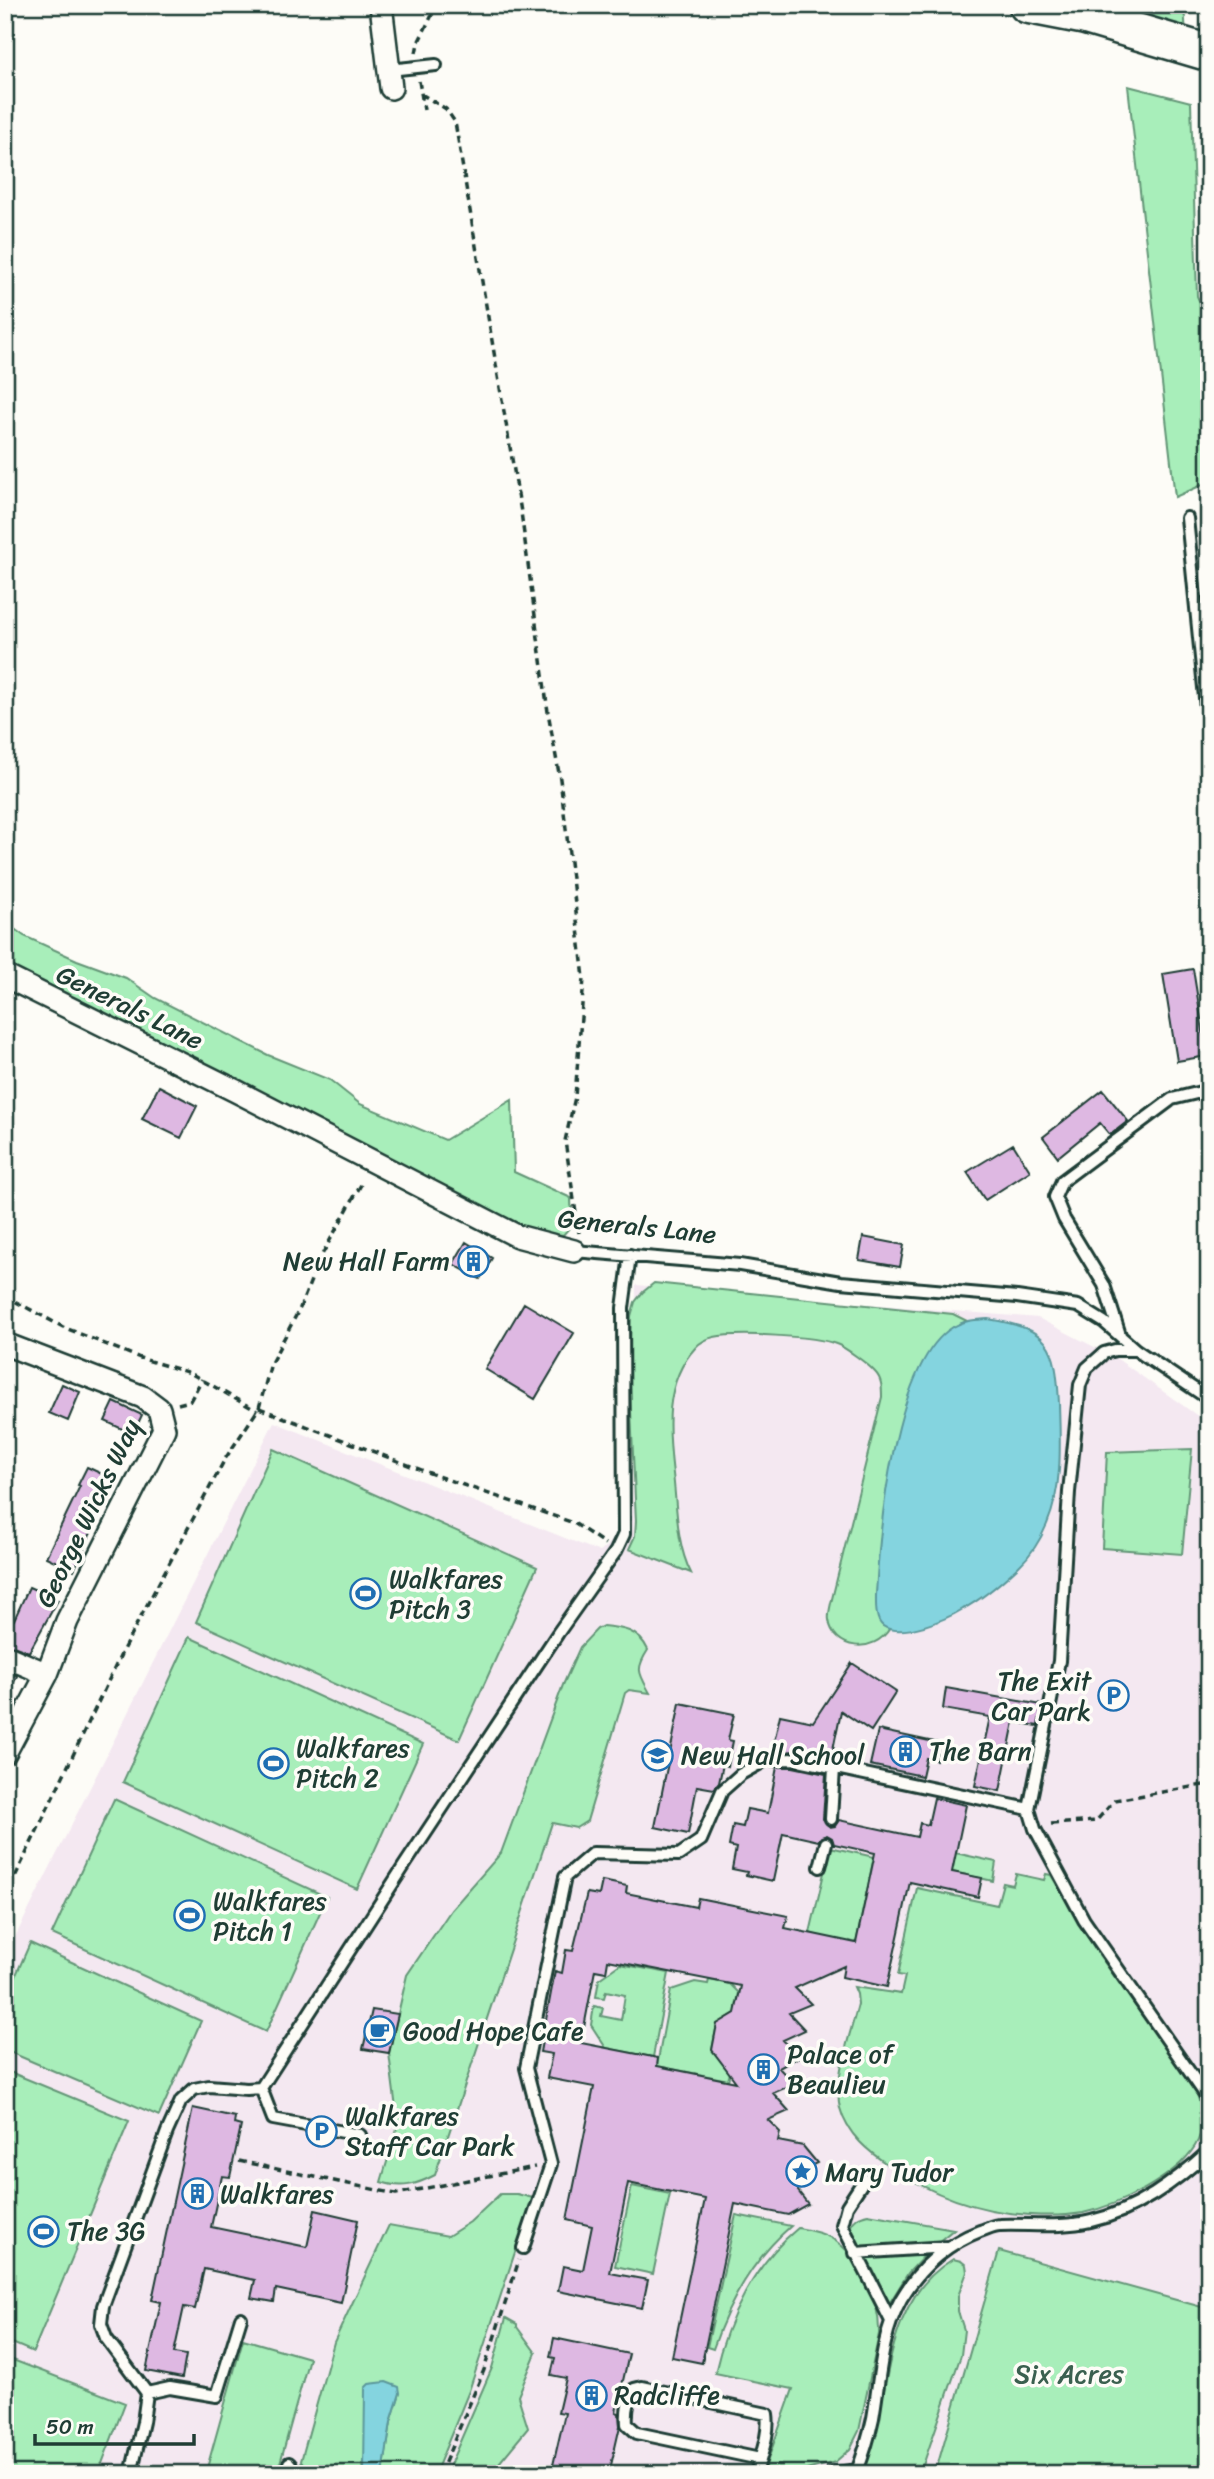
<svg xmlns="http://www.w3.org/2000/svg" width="1214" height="2479" viewBox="0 0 1214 2479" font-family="Sriracha,sans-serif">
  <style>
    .built { fill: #f4e8f1 }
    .green { fill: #a8eeba; stroke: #649677; stroke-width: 2 }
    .water { fill: #84d4df; stroke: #5c989b; stroke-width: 2 }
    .building { fill: #deb8e2; stroke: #1f3d34; stroke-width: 2; fill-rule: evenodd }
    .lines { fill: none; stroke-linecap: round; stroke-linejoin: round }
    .service-casing { stroke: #1f3d34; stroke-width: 16 }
    .minor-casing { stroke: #1f3d34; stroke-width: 26 }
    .trunk-casing { stroke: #1f3d34; stroke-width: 40 }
    .path { stroke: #1f3d34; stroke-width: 3.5; stroke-dasharray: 7 5; stroke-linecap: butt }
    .service { stroke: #fdfcf7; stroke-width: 10 }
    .minor { stroke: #fdfcf7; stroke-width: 21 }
    .trunk { stroke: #fdfcf7; stroke-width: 35 }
    .labels { text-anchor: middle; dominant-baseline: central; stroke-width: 7; stroke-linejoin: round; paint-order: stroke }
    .street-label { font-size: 26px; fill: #1f3d34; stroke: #fdfcf7 }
    .poi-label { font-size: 26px; fill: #1f3d34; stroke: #fdfcf7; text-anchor: start }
    .park-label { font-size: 26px; fill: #3a604f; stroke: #fdfcf7 }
  </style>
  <rect width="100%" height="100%" fill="#fdfcf7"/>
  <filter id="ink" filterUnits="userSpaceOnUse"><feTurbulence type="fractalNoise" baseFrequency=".0143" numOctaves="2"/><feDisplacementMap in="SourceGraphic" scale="14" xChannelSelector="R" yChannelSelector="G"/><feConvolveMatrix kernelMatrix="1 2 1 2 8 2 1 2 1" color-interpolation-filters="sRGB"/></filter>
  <g filter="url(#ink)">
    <path class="built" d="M 636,1285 L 1038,1318 L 1116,1358 L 1209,1424 L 1209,2474 L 5,2474 L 5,1957 L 274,1422 L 600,1552 L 632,1521 Z"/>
    <path class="green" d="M 1131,5 L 1184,5 L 1186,36 L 1133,20 Z
      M 1128,86 L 1191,102 L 1197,296 L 1209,323 L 1209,482 L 1175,497 Z
      M 5,922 L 24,936 L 77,960 L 126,978 L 155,998 L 268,1055 L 330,1080 L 360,1104 L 445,1140 L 512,1100 L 514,1172 L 571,1198 L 572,1225 L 563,1235 L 529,1231 L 5,977 Z
      M 654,1283 L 953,1314 L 967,1321 L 952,1328 L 899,1430 L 886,1498 L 876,1596 L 883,1626 L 890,1628 C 874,1655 833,1650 829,1620 C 828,1615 830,1608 831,1603 L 882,1397 C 882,1388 882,1379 875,1372 C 869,1365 845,1347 836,1344 C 816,1336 736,1332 714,1337 C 708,1338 699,1343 696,1347 C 663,1382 668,1431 673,1474 C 677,1506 676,1544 691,1573 L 629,1549 L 635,1536 L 636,1521 L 629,1366 L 631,1316 L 635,1302 L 643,1292 Z
      M 273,1449 L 537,1567 L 459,1740 L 196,1622 Z
      M 1192,1449 L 1182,1554 L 1102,1548 L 1107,1452 Z
      M 603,1626 C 623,1628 639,1630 648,1650 C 635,1670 639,1673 650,1693 L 629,1690 L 625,1693 L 587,1821 L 576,1828 L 552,1823 L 435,2175 C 416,2185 402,2189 381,2182 L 398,2125 L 389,2053 L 407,1975 L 451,1910 L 501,1853 L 563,1685 L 580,1647 L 597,1629 Z
      M 189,1637 L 423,1744 L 357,1889 L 123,1782 Z
      M 114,1799 L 327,1897 L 266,2032 L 52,1934 Z
      M 830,1847 L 874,1857 L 856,1943 L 850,1941 L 848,1947 L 810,1933 Z
      M 942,1850 L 996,1862 L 993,1881 L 926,1866 Z
      M 1016,1874 L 1044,1880 L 1046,1874 L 1051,1875 L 1095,1949 L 1195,2090 C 1203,2107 1206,2128 1195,2146 C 1175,2178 1119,2205 1083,2213 C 1065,2216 1047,2216 1030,2215 C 979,2212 932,2195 891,2167 C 869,2152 847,2135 840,2108 C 833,2079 851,2033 858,2004 L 857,1994 L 854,1987 L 901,1994 L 905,1976 L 898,1975 L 917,1888 L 997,1905 L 1003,1883 L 1013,1885 Z
      M 30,1943 L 201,2021 L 159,2116 L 5,2050 L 5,2000 Z
      M 620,1964 L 669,1973 L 653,2057 L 606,2048 L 591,2025 L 594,2006 L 603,2008 L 601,2016 L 621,2020 L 625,1995 L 606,1991 L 604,1998 L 596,1997 L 599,1979 Z
      M 709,1980 L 730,1984 L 739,1993 L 736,2007 L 739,2011 L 717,2024 L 712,2050 L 730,2073 L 728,2080 L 657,2066 L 671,1990 L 695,1982 L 708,1984 Z
      M 5,2070 L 129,2121 L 33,2352 L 5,2340 Z
      M 632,2186 L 670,2194 L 653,2274 L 615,2266 Z
      M 500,2194 L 517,2194 L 533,2198 L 469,2391 L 435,2474 L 383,2474 L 391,2422 L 400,2393 L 363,2462 L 364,2474 L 312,2474 L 301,2461 L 334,2342 L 389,2225 L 448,2236 L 470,2222 Z
      M 868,2214 L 954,2229 L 938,2242 L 858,2247 L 850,2227 C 854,2219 859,2216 868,2214 Z
      M 736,2215 L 791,2226 C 753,2259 729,2301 713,2349 L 707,2347 Z
      M 798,2228 C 809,2230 821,2232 831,2238 C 861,2256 880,2301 879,2334 L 859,2431 L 850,2449 L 835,2462 L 796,2473 L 765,2468 L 793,2389 L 715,2373 C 727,2319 755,2263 798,2228 Z
      M 999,2251 L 1209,2309 L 1209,2474 L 935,2474 Z
      M 927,2253 L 908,2273 L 889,2304 L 884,2300 L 863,2257 Z
      M 953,2259 L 961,2261 L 966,2265 L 967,2272 L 958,2296 L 958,2311 L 964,2330 L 961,2355 L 920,2474 L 862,2474 C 869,2455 875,2436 879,2416 C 891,2358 896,2293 953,2259 Z
      M 506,2318 L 517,2324 L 517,2327 L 536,2353 L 518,2396 L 528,2428 L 490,2474 L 446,2474 L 492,2368 Z
      M 243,2339 L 309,2358 L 277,2474 L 225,2474 L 207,2468 Z
      M 5,2357 L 125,2403 L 98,2474 L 5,2474 Z"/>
    <path class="water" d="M 988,1319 C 1050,1329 1056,1344 1059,1403 C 1060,1442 1063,1487 1047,1524 C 1041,1539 1030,1556 1018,1567 C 1002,1582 982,1599 963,1609 C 947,1619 901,1639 883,1626 C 875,1620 876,1604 876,1596 C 879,1531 894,1363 953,1327 C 965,1320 975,1320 988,1319 Z
      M 386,2382 L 399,2387 L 400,2393 L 391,2422 L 383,2474 L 364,2474 L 365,2388 L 369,2384 Z"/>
    <path class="building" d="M 1193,969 L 1207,1056 L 1177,1061 L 1163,974 Z
      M 159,1086 L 197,1106 L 181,1138 L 142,1119 Z
      M 1103,1090 L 1128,1121 L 1110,1135 L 1100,1123 L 1058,1157 L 1043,1137 Z
      M 1013,1144 L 1030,1171 L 985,1200 L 967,1172 Z
      M 863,1237 L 904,1245 L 900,1267 L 859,1260 Z
      M 466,1242 L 492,1258 L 480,1279 L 453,1264 Z
      M 524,1303 L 574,1333 L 535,1399 L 485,1369 Z
      M 62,1384 L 80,1392 L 68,1421 L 49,1413 Z
      M 114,1402 L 142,1415 L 133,1434 L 105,1421 Z
      M 87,1467 L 115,1480 L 74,1570 L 46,1557 L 80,1486 L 78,1485 Z
      M 29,1587 L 58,1600 L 29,1652 L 5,1643 L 5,1632 L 12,1619 L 14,1620 Z
      M 852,1663 L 896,1692 L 871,1731 L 841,1711 L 831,1759 L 795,1751 L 781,1752 L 781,1749 L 773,1747 L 780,1715 L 813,1722 Z
      M 5,1670 L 17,1676 L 5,1700 Z
      M 946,1688 L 1042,1705 L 1038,1726 L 1014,1722 L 1000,1791 L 975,1786 L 990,1717 L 943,1709 Z
      M 680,1703 L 734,1714 L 728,1740 L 733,1741 L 728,1766 L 723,1764 L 719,1783 L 714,1789 L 697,1786 L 688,1834 L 655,1827 Z
      M 878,1730 L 939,1743 L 936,1760 L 926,1758 L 922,1776 L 870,1765 Z
      M 777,1767 L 793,1767 L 826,1774 L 823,1819 L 830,1827 L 835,1826 L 839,1820 L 917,1837 L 920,1823 L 928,1825 L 934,1798 L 966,1805 L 952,1872 L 982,1878 L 978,1897 L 910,1882 L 887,1987 L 842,1977 L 844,1966 L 795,1988 L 811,2004 L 789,2013 L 805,2030 L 783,2040 L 799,2057 L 779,2068 L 794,2084 L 773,2093 L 789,2111 L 768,2120 L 780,2132 L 778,2141 L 803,2146 L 817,2163 L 802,2170 L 798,2191 L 808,2204 L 788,2215 L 735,2204 L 702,2363 L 672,2357 L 705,2199 L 628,2183 L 610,2273 L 648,2280 L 642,2308 L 558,2291 L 563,2266 L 583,2270 L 592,2226 L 567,2220 L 594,2087 L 547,2078 L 552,2054 L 540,2052 L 555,1971 L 562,1973 L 566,1950 L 573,1951 L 587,1893 L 599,1895 L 602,1881 L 627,1886 L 626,1893 L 696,1907 L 698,1898 L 788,1916 L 785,1928 L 856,1943 L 875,1853 L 834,1844 L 832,1838 L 827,1835 L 821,1837 L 818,1841 L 783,1833 L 773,1881 L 746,1875 L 747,1872 L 732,1869 L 736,1848 L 729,1846 L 733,1825 L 743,1827 L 747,1809 L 768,1813 ZM 608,1960 L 741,1986 L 735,2013 L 717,2024 L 712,2050 L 736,2082 L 657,2066 L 658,2058 L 581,2043 L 595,1970 L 606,1972 Z
      M 372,2010 L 398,2014 L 389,2053 L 363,2049 Z
      M 193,2108 L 235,2117 L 234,2124 L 241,2126 L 230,2177 L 222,2176 L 211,2227 L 307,2247 L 315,2210 L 358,2220 L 341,2303 L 276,2289 L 274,2302 L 251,2298 L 255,2280 L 204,2269 L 195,2309 L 184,2307 L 174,2353 L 186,2355 L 182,2378 L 146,2371 L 161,2302 L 152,2300 Z
      M 554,2338 L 629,2354 L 616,2412 L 619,2413 L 620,2426 L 609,2474 L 551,2474 L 565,2413 L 558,2412 L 566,2378 L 551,2375 L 555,2358 L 550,2357 Z"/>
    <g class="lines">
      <defs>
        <path id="service" d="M 389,70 L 436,65
          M 1187,518 L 1209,738
          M 574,1251 L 740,1265 L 841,1282 L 1017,1297 L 1078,1306 L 1104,1322 L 1136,1350 L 1209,1399
          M 1120,1335 L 1104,1285 L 1064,1219 L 1055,1197 L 1062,1181 L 1172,1099 L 1209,1090
          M 1136,1350 L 1115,1350 L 1104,1353 L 1087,1368 L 1080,1385 L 1069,1492 L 1059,1661 L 1029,1809 L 1035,1829 L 1084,1920 L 1209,2100
          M 831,1819 L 834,1768
          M 820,1867 L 826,1843
          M 261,2088 L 404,1866 L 558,1633 L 616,1551 L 624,1534 L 623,1308 L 630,1255
          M 864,2180 L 847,2206 L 842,2225 L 891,2321
          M 523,2248 L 551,2164 L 526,2068 L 565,1877 L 593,1853 L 679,1855 L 701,1840 L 722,1791 L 741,1774 L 766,1760 L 794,1759 L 1029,1809
          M 855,2253 L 947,2247
          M 147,2393 L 170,2388 L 217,2396 L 241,2318
          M 289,2463 L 298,2474
          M 131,2474 L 143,2422 L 147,2393 L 106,2338 L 101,2324 L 103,2306 L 167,2132 L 181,2101 L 194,2089 L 209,2086 L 247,2089 L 261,2088 L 273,2119 L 360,2135
          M 756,2474 C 761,2455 770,2433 767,2414 L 642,2387 L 634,2389 C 628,2400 626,2412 627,2424 L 637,2433 L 760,2459
          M 831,2474 L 857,2470
          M 856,2474 C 863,2456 869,2437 873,2418 C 880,2378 881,2335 901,2299 C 920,2267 946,2244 980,2231 C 987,2229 993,2225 1000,2225 C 1030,2224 1061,2228 1091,2221 C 1136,2211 1175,2182 1209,2151"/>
        <path id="minor" d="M 381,5 L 391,88
          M 5,976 L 236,1091 L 517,1236 L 574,1251
          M 5,1344 L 143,1397 L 159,1409 L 164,1429 L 67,1621 L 47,1674 L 5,1753
          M 5,1656 L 47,1674"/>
        <path id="trunk" d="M 1027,5 L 1084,16 L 1209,53"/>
      </defs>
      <use href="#service" class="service-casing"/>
      <use href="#minor" class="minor-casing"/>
      <use href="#trunk" class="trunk-casing"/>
      <path class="path" d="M 416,53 L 418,43 L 437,5
        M 419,81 L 424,110
        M 421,94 L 446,109 L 455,122 L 521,512 L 548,712 L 560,779 L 584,978 L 575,1097 L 565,1141 L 579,1233
        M 5,1296 L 63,1327 L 140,1358 L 190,1373 L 257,1411
        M 178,1404 L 190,1401 L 202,1379
        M 259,1408 L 440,1477 L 574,1523 L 605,1544
        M 1051,1824 L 1096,1821 L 1115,1800 L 1209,1784
        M 5,1898 L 124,1648 L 225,1459 L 259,1408 L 271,1363 L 300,1308 L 319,1260 L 363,1181
        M 239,2161 L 396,2194 L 535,2167
        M 440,2474 L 484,2370 L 519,2260"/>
      <use href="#service" class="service"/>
      <use href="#minor" class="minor"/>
      <use href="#trunk" class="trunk"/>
    </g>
  </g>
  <defs>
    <symbol id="building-ring" viewBox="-11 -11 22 22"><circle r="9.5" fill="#fdfcf7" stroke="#1f6fb2" stroke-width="1.5"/><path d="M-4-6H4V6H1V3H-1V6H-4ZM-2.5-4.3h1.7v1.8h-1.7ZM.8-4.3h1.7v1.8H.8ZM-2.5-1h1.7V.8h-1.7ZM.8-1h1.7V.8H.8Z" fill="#1f6fb2"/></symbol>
    <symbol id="stadium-ring" viewBox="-11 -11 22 22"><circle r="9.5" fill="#fdfcf7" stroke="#1f6fb2" stroke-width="1.5"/><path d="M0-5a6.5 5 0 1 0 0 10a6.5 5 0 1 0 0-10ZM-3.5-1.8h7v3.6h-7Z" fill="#1f6fb2"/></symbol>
    <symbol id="parking-ring" viewBox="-11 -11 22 22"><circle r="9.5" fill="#fdfcf7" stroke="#1f6fb2" stroke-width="1.5"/><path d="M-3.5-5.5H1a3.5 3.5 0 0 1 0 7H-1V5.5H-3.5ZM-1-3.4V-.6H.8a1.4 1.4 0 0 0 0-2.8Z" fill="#1f6fb2"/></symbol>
    <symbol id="school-ring" viewBox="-11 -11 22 22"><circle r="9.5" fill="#fdfcf7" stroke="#1f6fb2" stroke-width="1.5"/><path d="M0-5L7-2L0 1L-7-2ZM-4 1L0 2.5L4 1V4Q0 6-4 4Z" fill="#1f6fb2"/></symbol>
    <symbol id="cafe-ring" viewBox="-11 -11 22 22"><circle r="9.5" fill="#fdfcf7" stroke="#1f6fb2" stroke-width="1.5"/><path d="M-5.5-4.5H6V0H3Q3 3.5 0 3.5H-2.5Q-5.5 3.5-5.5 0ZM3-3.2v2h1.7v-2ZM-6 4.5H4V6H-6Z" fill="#1f6fb2"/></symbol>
    <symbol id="sight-ring" viewBox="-11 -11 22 22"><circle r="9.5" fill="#fdfcf7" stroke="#1f6fb2" stroke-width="1.5"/><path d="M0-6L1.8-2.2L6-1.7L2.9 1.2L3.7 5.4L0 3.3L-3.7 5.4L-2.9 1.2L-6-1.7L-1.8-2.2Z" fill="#1f6fb2"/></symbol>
  </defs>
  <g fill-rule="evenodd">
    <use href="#building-ring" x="456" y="1244" width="35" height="35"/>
    <use href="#stadium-ring" x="348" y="1576" width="35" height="35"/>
    <use href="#parking-ring" x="1096" y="1678" width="35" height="35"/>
    <use href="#building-ring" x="888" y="1734" width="35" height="35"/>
    <use href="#school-ring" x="640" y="1738" width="35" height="35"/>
    <use href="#stadium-ring" x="256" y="1746" width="35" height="35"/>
    <use href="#stadium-ring" x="172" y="1898" width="35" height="35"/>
    <use href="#cafe-ring" x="362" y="2014" width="35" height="35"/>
    <use href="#building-ring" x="746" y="2052" width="35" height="35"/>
    <use href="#parking-ring" x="304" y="2114" width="35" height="35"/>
    <use href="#sight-ring" x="784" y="2154" width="35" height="35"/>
    <use href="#building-ring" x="180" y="2176" width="35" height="35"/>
    <use href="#stadium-ring" x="26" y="2214" width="35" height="35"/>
    <use href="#building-ring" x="574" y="2378" width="35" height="35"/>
  </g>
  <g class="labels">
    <g class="street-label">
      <text transform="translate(130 1007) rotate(26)">Generals Lane</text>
      <text transform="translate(637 1226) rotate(6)">Generals Lane</text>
      <text transform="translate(88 1513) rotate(-64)">George Wicks Way</text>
    </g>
    <g class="poi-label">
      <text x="450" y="1261" text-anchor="end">New Hall Farm</text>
      <text x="389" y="1579">Walkfares<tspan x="389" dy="30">Pitch 3</tspan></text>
      <text x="1091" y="1681" text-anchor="end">The Exit<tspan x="1091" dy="30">Car Park</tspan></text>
      <text x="296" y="1748">Walkfares<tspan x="296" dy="30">Pitch 2</tspan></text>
      <text x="929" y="1751">The Barn</text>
      <text x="681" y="1755">New Hall School</text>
      <text x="213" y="1901">Walkfares<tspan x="213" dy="30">Pitch 1</tspan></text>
      <text x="403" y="2031">Good Hope Cafe</text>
      <text x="787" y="2054">Palace of<tspan x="787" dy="30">Beaulieu</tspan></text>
      <text x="345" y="2116">Walkfares<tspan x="345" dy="30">Staff Car Park</tspan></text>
      <text x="825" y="2172">Mary Tudor</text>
      <text x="220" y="2194">Walkfares</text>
      <text x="67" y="2231">The 3G</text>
      <text x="614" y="2395">Radcliffe</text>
    </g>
    <g class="park-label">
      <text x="1069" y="2374">Six Acres</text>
    </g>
  </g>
  <rect width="1214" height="2479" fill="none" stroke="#fdfcf7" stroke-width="28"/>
  <rect x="14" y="14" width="1186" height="2451" fill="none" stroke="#1f3d34" stroke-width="2.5" filter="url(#ink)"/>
  <path d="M35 2434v10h159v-10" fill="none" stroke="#1f3d34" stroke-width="3.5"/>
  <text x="46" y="2434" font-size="21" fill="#1f3d34" stroke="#fdfcf7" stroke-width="5" paint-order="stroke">50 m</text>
</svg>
